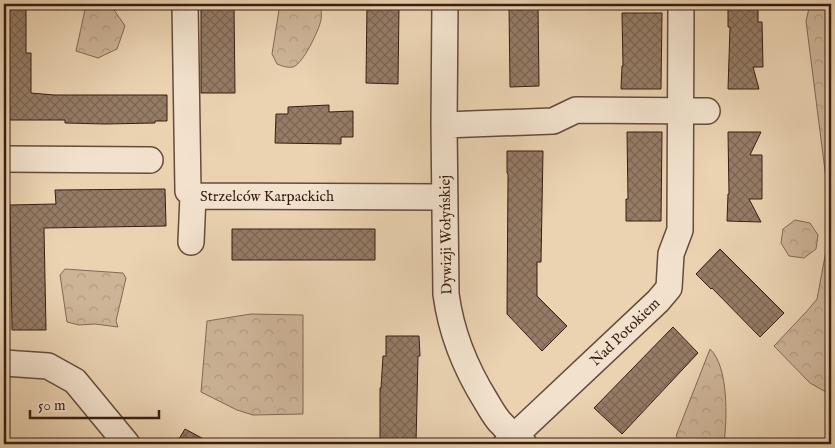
<svg xmlns="http://www.w3.org/2000/svg" width="835" height="448" viewBox="0 0 835 448" font-family="'IM FELL English',serif">
  <style>
    .forest { fill: url(#forest-crowns); stroke: #826955 }
    .building { fill: url(#building-cross-hatch); stroke: #381e13 }
    .lines { fill: none; stroke-linecap: round; stroke-linejoin: round }
    .minor-casing { stroke: #654b3b; stroke-width: 28 }
    .minor { stroke: #f2e2cd; stroke-width: 25 }
    .labels { text-anchor: middle; dominant-baseline: central; stroke-width: 4; stroke-linejoin: round; paint-order: stroke }
    .street-label { font-size: 15px; fill: #381e13; stroke: #f2e2cd }
  </style>
  <defs>
    <pattern id="forest-crowns" width="20" height="18" patternUnits="userSpaceOnUse" patternTransform="scale(1.25)"><rect width="20" height="18" fill="#cdb497"/><path d="M2 6a3 3 0 1 1 6 0M12 15a3 3 0 1 1 6 0" fill="none" stroke="#b19a81"/></pattern>
    <pattern id="building-cross-hatch" width="8" height="8" patternUnits="userSpaceOnUse" patternTransform="scale(1.25)"><rect width="8" height="8" fill="#957c66"/><path d="M0 0l8 8M0 8l8-8" fill="none" stroke="#7b6553"/></pattern>
  </defs>
  <rect width="100%" height="100%" fill="#ebd3b2"/>
  <filter id="stains"><feTurbulence type="fractalNoise" baseFrequency=".004" numOctaves="4"/><feColorMatrix values="0 0 0 0 .2 0 0 0 0 .09 0 0 0 0 .02 0 0 0 .5 -.17"/></filter>
  <radialGradient id="worn" r=".72"><stop offset=".6" stop-color="#630" stop-opacity="0"/><stop offset="1" stop-color="#630" stop-opacity=".3"/></radialGradient>
  <path class="forest" d="M 93,4 L 110,4 L 125,26 L 117,49 L 98,58 L 76,51 L 86,5 Z
    M 283,4 L 320,4 C 321,9 322,14 321,20 C 319,30 303,64 293,67 C 287,68 282,66 277,64 L 272,54 L 279,10 Z
    M 810,4 L 831,4 L 831,218 L 806,21 Z
    M 795,220 L 810,223 L 818,235 L 816,249 L 804,258 L 789,256 L 781,243 L 783,229 Z
    M 831,224 L 831,395 L 810,383 L 774,346 L 807,311 L 817,299 Z
    M 65,269 L 123,273 L 126,278 L 116,321 L 118,327 L 95,324 L 79,325 L 67,322 L 60,275 Z
    M 251,314 L 303,315 L 303,414 L 253,415 L 237,410 L 201,392 L 207,321 Z
    M 710,349 C 729,367 727,419 724,444 L 685,444 L 676,436 Z"/>
  <path class="building" d="M 4,4 L 26,4 L 26,53 L 31,53 L 31,93 L 54,95 L 167,95 L 167,121 L 155,121 L 155,123 L 105,124 L 65,123 L 65,120 L 4,120 Z
    M 201,4 L 234,4 L 235,93 L 201,93 Z
    M 367,4 L 399,4 L 398,84 L 366,83 Z
    M 509,4 L 538,4 L 539,86 L 510,87 Z
    M 728,4 L 758,4 L 758,22 L 762,22 L 763,67 L 753,67 L 759,89 L 728,89 L 730,27 L 728,27 Z
    M 622,13 L 662,13 L 661,89 L 621,89 L 622,66 L 623,66 Z
    M 329,105 L 329,112 L 353,111 L 353,137 L 341,137 L 341,144 L 275,143 L 276,114 L 288,114 L 288,107 Z
    M 627,132 L 662,132 L 661,221 L 626,221 L 626,199 L 628,199 Z
    M 728,132 L 761,132 L 750,155 L 762,155 L 762,199 L 749,199 L 761,222 L 727,221 L 728,194 L 729,194 Z
    M 507,151 L 543,151 L 541,262 L 537,262 L 537,296 L 567,326 L 542,351 L 507,314 L 508,174 L 507,173 Z
    M 165,189 L 166,226 L 44,228 L 46,330 L 12,330 L 10,205 L 56,204 L 55,190 Z
    M 232,229 L 375,229 L 375,260 L 232,260 Z
    M 720,249 L 784,313 L 760,337 L 712,288 L 711,289 L 696,274 Z
    M 673,327 L 698,353 L 622,434 L 594,408 Z
    M 386,336 L 419,336 L 420,356 L 418,356 L 416,444 L 380,444 L 380,388 L 381,388 L 383,356 L 386,356 Z
    M 185,429 L 213,444 L 176,444 Z"/>
  <g class="lines">
    <defs>
      <path id="minor" d="M 185,4 L 188,191 L 193,196 L 445,197
        M 445,4 L 444,125 L 446,294 C 451,332 466,369 486,401 C 490,408 494,415 499,421 C 506,429 515,437 524,444
        M 444,125 L 553,121 L 576,110 L 707,111
        M 4,159 L 150,160
        M 191,242 L 193,196
        M 4,363 L 48,366 L 75,381 L 127,444
        M 506,444 L 658,301 L 669,288 L 671,254 L 680,230 L 681,5"/>
    </defs>
    <use href="#minor" class="minor-casing"/>
    <use href="#minor" class="minor"/>
  </g>
  <g class="labels">
    <g class="street-label">
      <text x="267" y="196">Strzelców Karpackich</text>
      <text transform="translate(446 235) rotate(-91)">Dywizji Wołyńskiej</text>
      <text transform="translate(625 332) rotate(-44)">Nad Potokiem</text>
    </g>
  </g>
  <rect width="835" height="448" fill="none" stroke="#ebd3b2" stroke-width="20"/>
  <rect x="5" y="5" width="825" height="438" fill="none" stroke="#381e13" stroke-width="2.5"/>
  <rect x="10" y="10" width="815" height="428" fill="none" stroke="#381e13"/>
  <path d="M30 410v8h129v-8" fill="none" stroke="#381e13" stroke-width="2.5"/>
  <text x="38" y="410" font-size="15" fill="#381e13" stroke="#f2e2cd" stroke-width="4" paint-order="stroke">50 m</text>
  <rect width="100%" height="100%" filter="url(#stains)"/>
  <rect width="100%" height="100%" fill="url(#worn)"/>
</svg>
